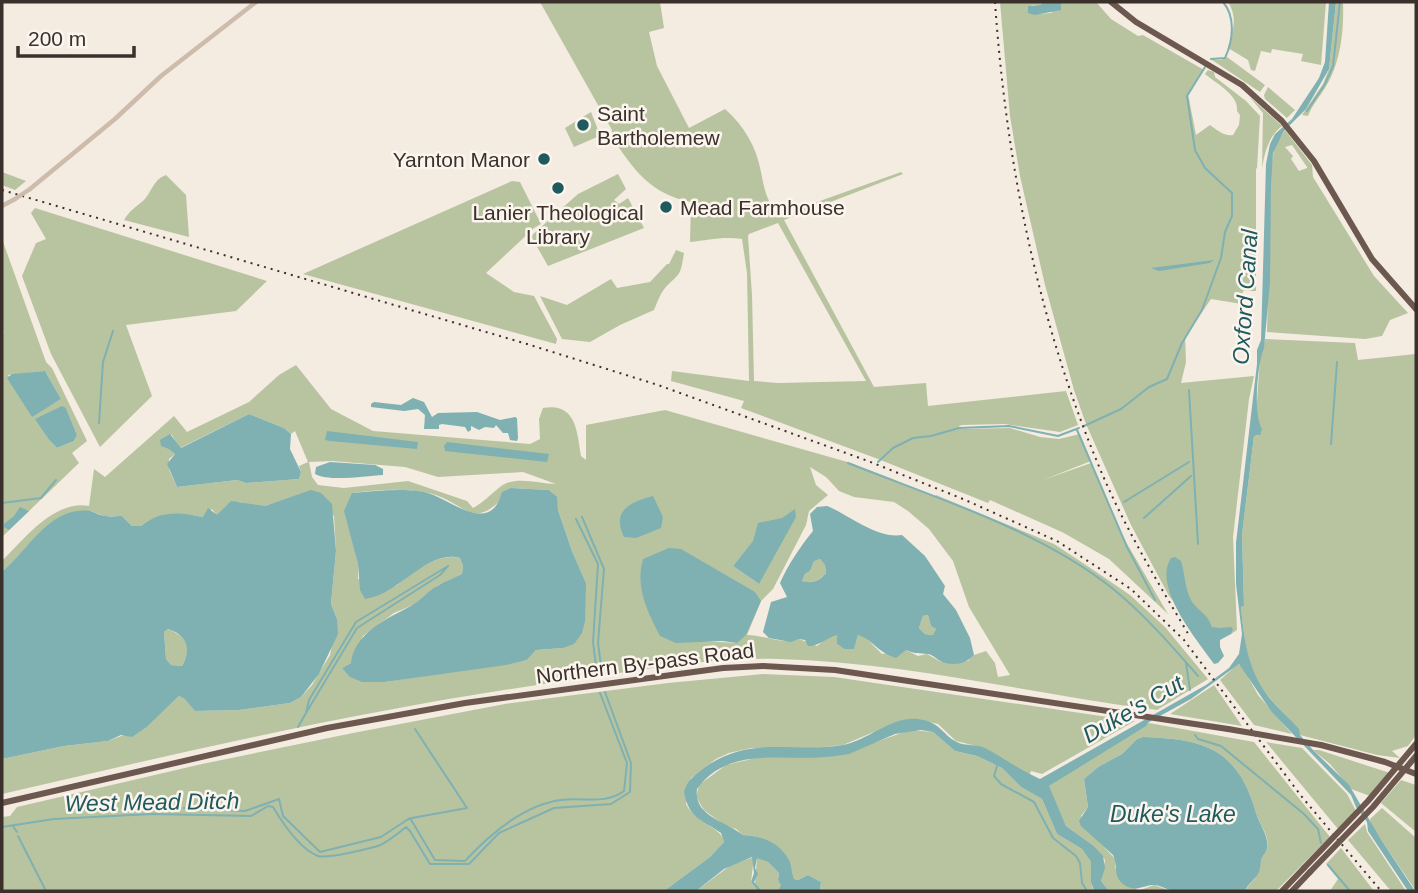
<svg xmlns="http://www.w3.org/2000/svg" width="1418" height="893" viewBox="0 0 1418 893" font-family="Arial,sans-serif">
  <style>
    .green { fill: #b8c4a0; fill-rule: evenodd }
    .water { fill: #7fb0b2; fill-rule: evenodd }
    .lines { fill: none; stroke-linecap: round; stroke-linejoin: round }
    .stream { stroke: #7fb0b2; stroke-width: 2 }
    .tertiary { stroke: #cdbbac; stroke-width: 4.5 }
    .trunk { stroke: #6c584f; stroke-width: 6 }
    .rail { stroke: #3b302b; stroke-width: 2; stroke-dasharray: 2 5; stroke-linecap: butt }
    .tertiary-bridge { stroke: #cdbbac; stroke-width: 4.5 }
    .trunk-bridge { stroke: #6c584f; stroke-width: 6 }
    .poi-dot { fill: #1f5a5e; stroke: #fbf5ee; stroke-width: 2.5 }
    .labels { text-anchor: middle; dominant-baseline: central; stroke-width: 5; stroke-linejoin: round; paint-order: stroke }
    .poi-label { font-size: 21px; fill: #3b302b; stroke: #fbf5ee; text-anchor: start }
    .street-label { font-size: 21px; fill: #3b302b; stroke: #fbf5ee }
    .water-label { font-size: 23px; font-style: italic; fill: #1f5a5e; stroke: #fbf5ee }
  </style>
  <rect width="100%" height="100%" fill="#f4ebe1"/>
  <path class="green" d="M 540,2 L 660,2 L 664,28 L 649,32 L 657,66 L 689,128 L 725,109 C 744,126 756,146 761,172 C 764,187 766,202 778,213 L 806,206 L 901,172 L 903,174 L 784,220 L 874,387 L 926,383 L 928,406 L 1066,391 L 1078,425 L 1060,432 L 1004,424 L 962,425 L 959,426 L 960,429 L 1010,428 L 1040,437 L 1059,439 L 1080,434 L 1091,461 L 1043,480 L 1091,463 L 1123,537 L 1168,614 L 1109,559 L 1064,533 L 990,500 L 988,503 L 878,459 L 741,408 L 744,401 L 671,381 L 672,371 L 749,381 L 747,273 L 742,239 C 723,236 708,240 690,242 L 691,202 C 650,194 634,170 611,136 L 612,130 ZM 778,223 L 866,381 L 778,383 L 754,381 L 752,295 L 748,236 L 749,234 Z
    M 1000,2 L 1044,2 L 1040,5 L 1031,5 L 1039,14 L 1051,13 L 1061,4 L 1055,2 L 1096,2 L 1111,19 L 1138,36 L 1143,35 L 1204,70 L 1188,94 L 1196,135 L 1210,125 C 1217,130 1225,137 1233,135 L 1239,125 L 1240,115 L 1237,111 C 1239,95 1217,84 1205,74 L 1208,70 L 1214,72 L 1215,77 L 1246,101 L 1260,116 L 1257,168 L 1256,169 L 1256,291 L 1243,291 L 1242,304 L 1211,299 L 1185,337 L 1186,362 L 1181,383 L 1254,376 L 1249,399 L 1233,537 L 1237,630 L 1231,634 L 1205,637 L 1169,596 L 1131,525 L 1086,424 L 1074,390 L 1045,285 L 1020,176 L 1010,116 Z
    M 1228,2 L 1326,2 L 1321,65 L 1301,61 L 1303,54 L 1272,49 L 1271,53 L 1261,51 L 1255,71 L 1251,70 L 1248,60 L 1228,48 C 1233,32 1238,17 1228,2 Z
    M 1336,2 L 1343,2 C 1344,30 1341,63 1325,88 C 1319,98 1312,105 1308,116 L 1302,115 L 1323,84 L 1329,69 Z
    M 1227,57 L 1265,85 L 1260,92 L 1212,60 L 1221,60 Z
    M 1268,87 L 1295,110 L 1287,118 L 1265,99 L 1264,95 Z
    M 1249,96 L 1282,126 C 1268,137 1265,152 1262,168 L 1263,113 Z
    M 591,112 L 598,130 L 597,137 L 574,147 L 565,128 Z
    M 1285,130 L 1312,165 L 1313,177 L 1374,276 L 1408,313 L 1390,320 L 1382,336 L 1365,339 L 1267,332 L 1271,169 L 1274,149 ZM 1292,145 L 1307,167 L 1307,168 L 1299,171 L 1291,159 L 1293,156 L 1285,147 Z
    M 2,172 L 26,181 L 15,190 L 2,185 Z
    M 618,174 L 626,189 L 614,200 L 619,204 L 628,198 L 644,228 L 548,266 L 531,236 L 578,194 Z
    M 166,175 L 186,195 L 189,237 L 124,220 C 130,210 136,207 144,200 C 153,190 153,180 166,175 Z
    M 512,181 L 520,182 L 541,224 L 534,228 L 486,273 L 514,292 L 534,296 L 557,339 L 556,344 L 303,274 Z
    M 35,208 L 267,281 L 236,311 L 126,325 L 152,396 L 100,447 L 51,354 L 22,276 L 36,243 L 46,239 L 31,213 Z
    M 2,239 L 46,362 L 52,368 L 87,441 L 72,453 L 79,463 L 2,537 L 2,333 L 5,333 L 2,332 ZM 45,371 L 61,399 L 32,416 L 8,375 ZM 66,408 L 77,435 L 74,441 L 57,448 L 49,440 L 36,419 Z
    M 676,250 L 684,253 C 680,278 680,272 665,288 C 660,294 657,303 654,310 L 620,325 L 590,342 L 562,339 L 540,296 L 567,305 L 611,279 L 617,288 L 650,282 L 667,264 L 669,264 Z
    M 1265,339 L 1355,343 L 1358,360 L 1416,354 L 1416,735 L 1408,746 L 1392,751 L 1400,758 L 1377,755 L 1300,735 C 1291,720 1280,710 1268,696 C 1247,671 1244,638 1241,607 L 1244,606 L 1242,535 L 1254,436 L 1258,436 L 1256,414 L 1260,358 Z
    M 296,365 L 331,409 L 373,431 L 530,444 L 540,439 L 539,419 L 543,408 C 576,402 577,431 581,456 L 586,460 L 586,425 L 665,410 L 851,463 L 935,496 L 936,495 L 1054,544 L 1089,567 L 1130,595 L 1165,627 L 1208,679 L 1157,710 C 1031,694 905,662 778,659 C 709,657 641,670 573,680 C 380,706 191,750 2,794 L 2,759 L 64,746 L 108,741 L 148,726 L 179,696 L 184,697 L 195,711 L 239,710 L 290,703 L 301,697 L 312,685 L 330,655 L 337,619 L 331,604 L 336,551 L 334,516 L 311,491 L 265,506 L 255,506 L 239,502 L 217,516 L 212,509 L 203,517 C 183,513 157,512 141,526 L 132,526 L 122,516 L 104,516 L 91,511 L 2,572 L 2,561 C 25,538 54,500 89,506 L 94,469 L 105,477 L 174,416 L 187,432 L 249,402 L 279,375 ZM 249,414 L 284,428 L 291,434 L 295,431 L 308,462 L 299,466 L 301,472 L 299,479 L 246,483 L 237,480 L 177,487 L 169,470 L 169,459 L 175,454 L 170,449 L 171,434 L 180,448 ZM 332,461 L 405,467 L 438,477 L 523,472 L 556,484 C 539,484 515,475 500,487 C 490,495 484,502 473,508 L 467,501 L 408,481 L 344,488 L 318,485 L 312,477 L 309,462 ZM 810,467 L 826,477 L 839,491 L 854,497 L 894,502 L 908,511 L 929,529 L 953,561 L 969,607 L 1010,675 L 998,677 L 995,663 L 986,651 L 974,655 L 968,661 L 941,662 L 927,654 L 918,656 L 906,650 L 882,654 L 863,635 L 858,635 L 854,648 L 844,649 L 837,644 L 837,634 L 827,638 L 817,646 L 799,639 C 781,645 765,635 747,635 L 761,601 L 773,589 L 806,525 L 809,511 L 828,495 L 816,485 ZM 511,488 L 549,490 L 556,497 L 558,510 L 572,551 L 586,583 L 563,648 L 536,650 L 527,660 L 385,682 L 362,682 L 342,668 L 351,663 L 363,636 L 394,613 L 413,605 L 438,585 L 462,574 L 463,566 L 460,558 C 438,552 413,572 396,586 L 358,579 L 358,564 L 350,528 L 352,493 C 376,490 399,488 423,492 C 466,498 471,539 511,488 ZM 746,550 L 759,584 L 733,566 ZM 676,571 L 737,643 L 701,641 Z
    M 820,559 L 825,565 L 826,573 C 818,581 813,584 802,581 L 805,574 L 810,571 L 814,560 Z
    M 928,615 L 931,626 L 936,629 L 934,635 L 925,634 L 919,628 L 923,616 Z
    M 168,629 C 187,637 193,647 182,666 L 171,665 L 166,659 L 164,632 Z
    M 1238,664 L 1242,666 L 1258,695 L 1292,734 L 1254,725 L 1220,680 Z
    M 763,674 L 834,677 L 1135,721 L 1042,774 L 1031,771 L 1030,774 L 1024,773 L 984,748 L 956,741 L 938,724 L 916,719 L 895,723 L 843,745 L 816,748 L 751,748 L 729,753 L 716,759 L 691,778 L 686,804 C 695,823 722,827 724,842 L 710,857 L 664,891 L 2,891 L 2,817 L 10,816 L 17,807 L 202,764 L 353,733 L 505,704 L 668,683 Z
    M 1214,685 L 1242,726 L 1170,714 Z
    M 1149,723 L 1254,742 L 1330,837 L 1276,891 L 1245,891 C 1248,886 1251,883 1255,878 C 1259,871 1260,865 1262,858 C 1264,853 1266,854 1267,848 C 1270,835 1259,824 1256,813 C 1238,749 1205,739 1143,737 L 1137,739 L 1122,754 L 1098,767 L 1084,779 L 1088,807 L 1081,816 L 1096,838 L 1115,859 L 1115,868 L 1138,891 L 1154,885 L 1171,891 L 1109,891 L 1101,881 L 1105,860 L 1094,846 L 1066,826 L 1048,787 L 1064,775 Z
    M 910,730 L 933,732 L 955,751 L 977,756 L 1002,768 L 1021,787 L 1042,799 L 1057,834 L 1082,849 L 1091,862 L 1092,887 L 1094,891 L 820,891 L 821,882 L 808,875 L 798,880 L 794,879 C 792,873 792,868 790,863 C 781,844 763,836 743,835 L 736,829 L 724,825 L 704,810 L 696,797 L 699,785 L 726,765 L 760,757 L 836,756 Z
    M 1266,742 L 1302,748 L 1347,794 L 1356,811 L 1338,829 Z
    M 1313,750 L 1319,750 L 1390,773 L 1370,796 L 1351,789 L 1330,764 Z
    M 1401,780 L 1416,785 L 1416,832 L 1381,803 Z
    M 1382,808 L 1416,838 L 1416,891 L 1371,825 L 1370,819 Z
    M 1365,824 L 1367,832 L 1406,891 L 1391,891 L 1348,840 Z
    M 1341,848 L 1374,891 L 1330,891 L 1338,879 L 1326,864 Z
    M 754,857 L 751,882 L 758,891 L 696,891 L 731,865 Z
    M 757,857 L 768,862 L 779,873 L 778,880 L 782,885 L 778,891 L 762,891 L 755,884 Z"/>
  <path class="water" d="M 1044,2 L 1061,3 L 1061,10 L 1035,15 L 1028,13 L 1028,6 L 1040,5 Z
    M 1329,2 L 1336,2 L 1329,69 L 1306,109 L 1284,131 L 1273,153 L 1271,185 L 1270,282 L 1264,348 C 1257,365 1253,415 1262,429 L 1260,435 L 1254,436 L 1242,535 L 1244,606 L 1241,607 C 1244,637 1247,666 1265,692 C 1274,705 1288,717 1299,729 L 1300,735 L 1313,750 L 1349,785 L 1380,838 L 1415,891 L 1408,891 L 1368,831 L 1367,822 L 1356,807 L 1351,795 L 1271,711 L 1239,664 L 1191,699 L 1149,722 L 1146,726 L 1049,786 L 1066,826 L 1094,846 L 1103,856 L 1105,868 L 1101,881 L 1109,891 L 1094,891 L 1091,882 L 1091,862 L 1082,849 L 1057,834 L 1042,799 L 1021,787 L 1002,768 L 977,756 L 955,751 L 933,732 L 921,730 L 895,734 L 849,754 L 836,756 C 789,763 730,743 697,789 C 693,816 727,822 743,835 C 763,836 781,843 790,862 C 792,868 792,873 794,879 L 798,880 L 808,875 L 821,882 L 820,891 L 778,891 L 781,885 L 778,880 L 779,873 L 768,862 L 757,858 L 755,868 L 758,874 L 754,882 L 762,891 L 758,891 L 751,882 L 754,873 L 752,857 L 724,869 L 696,891 L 664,891 L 710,857 L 724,842 L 721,833 C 701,819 689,819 684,792 C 687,780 695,775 704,768 C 750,734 792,754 843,745 C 869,740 891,716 918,719 C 942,722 942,736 959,743 C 967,746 976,744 985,748 C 1004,758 1021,771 1040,779 L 1206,685 L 1229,668 L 1239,654 L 1242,634 L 1236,584 L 1236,543 L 1257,364 L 1257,350 L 1261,340 L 1266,164 L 1270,144 L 1275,134 L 1292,119 L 1319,78 L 1325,62 Z
    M 1214,260 L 1210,263 L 1159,271 L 1151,268 Z
    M 45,371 L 61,399 L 32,417 L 7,378 L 12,374 Z
    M 413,398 L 424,402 L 432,417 L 438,413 L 477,412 L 500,420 L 515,417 L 517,418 L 518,438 L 517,441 L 510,440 L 508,433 L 503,433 L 496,425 L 494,428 L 485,427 L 479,430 L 471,426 L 471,430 L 468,432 L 465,427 L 442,424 L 439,425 L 439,429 L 424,429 L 425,415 L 418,409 L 404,411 L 371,407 L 371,404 L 374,402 L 401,405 Z
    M 62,406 L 66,408 L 77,435 L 74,441 L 57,448 L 49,440 L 35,419 Z
    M 249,414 L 284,428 L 291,434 L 290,449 L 301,472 L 299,479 L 246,483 L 237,480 L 177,487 L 167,464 L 175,454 L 169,449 L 161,446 L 160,440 L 170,434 L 181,448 Z
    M 327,431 L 418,442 L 417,449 L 330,441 L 325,440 Z
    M 447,442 L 549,454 L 547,462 L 445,451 L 444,446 Z
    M 330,462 L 375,465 L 383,469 L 383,475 C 365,476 330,482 315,474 L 316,467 Z
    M 511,488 L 549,490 L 557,497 L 558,510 L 572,551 L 586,583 L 585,621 L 582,633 L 574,644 L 563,648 L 536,650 L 527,660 L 506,665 L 385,682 L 362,682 L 350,677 L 342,668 L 351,663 C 354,633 388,618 411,606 C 421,600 428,591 437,586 C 445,581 454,578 462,574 L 463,566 L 460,558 C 427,549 399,595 365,599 L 360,590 L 358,564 L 344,511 L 352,493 C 376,491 401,488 424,492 C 449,497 490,538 502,492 Z
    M 311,490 L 321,493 L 332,504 L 336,551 L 331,604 L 337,619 L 338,634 L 319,674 L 301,697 L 290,703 L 239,710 L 195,711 L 184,698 L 179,696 L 148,726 L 132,737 L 121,735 L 108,741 L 64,746 L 2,759 L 2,572 C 29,550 49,506 90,511 C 95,512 100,516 106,516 C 111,517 117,516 122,516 L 132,526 L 141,526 C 160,510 180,512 203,517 L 208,508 L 217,515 L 231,501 L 265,506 ZM 168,629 C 187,635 192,649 182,666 L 171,665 L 166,659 L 164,632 Z
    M 653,496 L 663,517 L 661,528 L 636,538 L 624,537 C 611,510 631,502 653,496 Z
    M 827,506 C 849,515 877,539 902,535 L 925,556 L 945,586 L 943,594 L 956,610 L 970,638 L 974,655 C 966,664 954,666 942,662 C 937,660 934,655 928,654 C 919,653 915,654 906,650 L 896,658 C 877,652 872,639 858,635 L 854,649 L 844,649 L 837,644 L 837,635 C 826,638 820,646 808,646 L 805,640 L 799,639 L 791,642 L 769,638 L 763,632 L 771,602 L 787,597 L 780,583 C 788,565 800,547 813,531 L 810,514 L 817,507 ZM 820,559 L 825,565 L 826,573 C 819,581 813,584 802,581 L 805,574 L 810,571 L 814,561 ZM 928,615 L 931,626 L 936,629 L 933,635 L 925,634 L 919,628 L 923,616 Z
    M 20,507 L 29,511 L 9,530 L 4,527 L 4,524 L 14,516 Z
    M 795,509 L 796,517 L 759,584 L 733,566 L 753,541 L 758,523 L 782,518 Z
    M 669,548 L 681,549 L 755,592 L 761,601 L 746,635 L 737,643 L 722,641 L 676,643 L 660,636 C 647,611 635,587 643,559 Z
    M 1175,557 L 1181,561 C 1185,574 1185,589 1191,600 C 1197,611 1206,611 1212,627 L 1220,628 L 1231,627 L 1233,629 L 1231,634 L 1220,640 L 1220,647 L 1224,656 L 1218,663 L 1214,664 C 1197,640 1152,587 1171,558 Z
    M 1143,737 C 1205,739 1238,749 1256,813 C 1259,824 1269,835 1267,848 C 1266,854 1264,853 1262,858 C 1260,863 1261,868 1258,874 C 1254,880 1248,884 1245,891 C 1222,891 1197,893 1174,891 C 1167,890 1161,885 1153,885 C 1141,886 1135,893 1123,884 C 1113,876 1118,865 1113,855 L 1081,826 L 1079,821 L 1088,807 L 1084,779 L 1098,767 L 1122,754 L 1137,739 Z"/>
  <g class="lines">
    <path class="stream" d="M 1211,59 L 1225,58 C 1233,41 1236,17 1223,2
      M 1307,111 L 1325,84 L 1333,66 L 1340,2
      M 1189,390 L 1198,544
      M 99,423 L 103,362 L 113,331
      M 1084,426 L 1121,409 L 1149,387 L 1167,379 L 1182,343 L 1202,310 L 1221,258 L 1225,232 L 1232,216 L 1232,193 L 1205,168 L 1195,150 L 1187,96 L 1205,67
      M 1077,430 L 1127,547 L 1155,600
      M 1331,444 L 1337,362
      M 878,462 L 893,448 L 913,438 L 931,436 L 959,428 L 1009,426 L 1058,436 L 1079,428
      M 848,463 C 936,498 1037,529 1112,588 C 1144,614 1171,645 1198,676
      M 1124,502 L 1189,462
      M 2,503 L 41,498 L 56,480
      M 582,517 L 604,569 L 598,643 L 602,673
      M 1144,518 L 1191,476
      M 576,519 L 598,564 L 593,642 L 597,674
      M 1186,663 L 1190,690
      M 298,727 L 306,713 L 357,628 L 440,575 L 448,566 L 356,622 L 309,700 L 306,713
      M 1195,735 L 1198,739 L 1221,746 L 1304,814 L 1318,829 L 1321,843
      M 997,766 L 994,776 L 1001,784 L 1034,802 L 1053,838 L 1076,856 L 1080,863 L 1082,883 L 1087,891
      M 184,808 L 245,811 L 279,799 L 283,816 L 320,852 L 381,837 L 410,818 L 435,860 L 465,861 C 490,834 523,805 561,800 C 583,797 605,805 624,791 L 627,763 L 600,693
      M 412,818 L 467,808 L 415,729
      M 13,826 L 17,832
      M 2,827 L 54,819 L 152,814 L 251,816 L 268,806 L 273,807 C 282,822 300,849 318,856 C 327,859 367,849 378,846 C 388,842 397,834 406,827 L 410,831 L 430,864 L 469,864 L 499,833 L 554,808 L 611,804 L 630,792 L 631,763 L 605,692
      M 18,836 L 46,891
      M 1328,865 L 1350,891"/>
    <path class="tertiary" d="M 30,189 L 115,119 L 161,76 L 256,2
      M 2,206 L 15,199"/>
    <path class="trunk" d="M 1111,2 L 1136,22 L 1242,85 L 1282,121 L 1314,161 L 1372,259 L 1416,309
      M 1321,745 L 1385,762 L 1416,774
      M 2,803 L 327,728 L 465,703 L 723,668 L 763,666 L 835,670 L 1228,729
      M 1282,891 L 1304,868
      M 1292,891 L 1310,872"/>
    <path class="rail" d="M 995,2 C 1006,161 1037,317 1098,464 C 1123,525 1157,581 1190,637
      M 2,190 L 527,344 L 658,385 L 868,461 L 963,499 L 1057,541 L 1131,589 L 1184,640 L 1302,797 L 1381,891"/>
    <path class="tertiary-bridge" d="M 15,199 L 30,189"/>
    <path class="trunk-bridge" d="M 1228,729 L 1321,745
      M 1304,868 L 1368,801 L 1416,744
      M 1310,872 L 1373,807 L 1416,756"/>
  </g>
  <g class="poi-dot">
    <circle cx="583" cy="125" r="7"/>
    <circle cx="544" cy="159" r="7"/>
    <circle cx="558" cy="188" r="7"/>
    <circle cx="666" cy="207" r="7"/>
  </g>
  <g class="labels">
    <g class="poi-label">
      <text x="597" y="113">Saint<tspan x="597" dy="24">Bartholemew</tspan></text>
      <text x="530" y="159" text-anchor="end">Yarnton Manor</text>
      <text x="680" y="207">Mead Farmhouse</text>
      <text x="558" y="212" text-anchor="middle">Lanier Theological<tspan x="558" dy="24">Library</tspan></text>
    </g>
    <g class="street-label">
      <text transform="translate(645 663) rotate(-7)">Northern By-pass Road</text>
    </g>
    <g class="water-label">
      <text transform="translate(1245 297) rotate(-86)">Oxford Canal</text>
      <text transform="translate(1133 709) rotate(-30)">Duke's Cut</text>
      <text transform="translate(152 802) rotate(-1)">West Mead Ditch</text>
      <text x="1173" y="814">Duke's Lake</text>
    </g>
  </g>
  <rect width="1418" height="893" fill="none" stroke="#3b302b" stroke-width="7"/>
  <path d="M18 46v10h116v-10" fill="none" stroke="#3b302b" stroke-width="3.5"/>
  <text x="28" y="46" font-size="21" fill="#3b302b" stroke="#fbf5ee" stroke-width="5" paint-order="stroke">200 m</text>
</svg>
